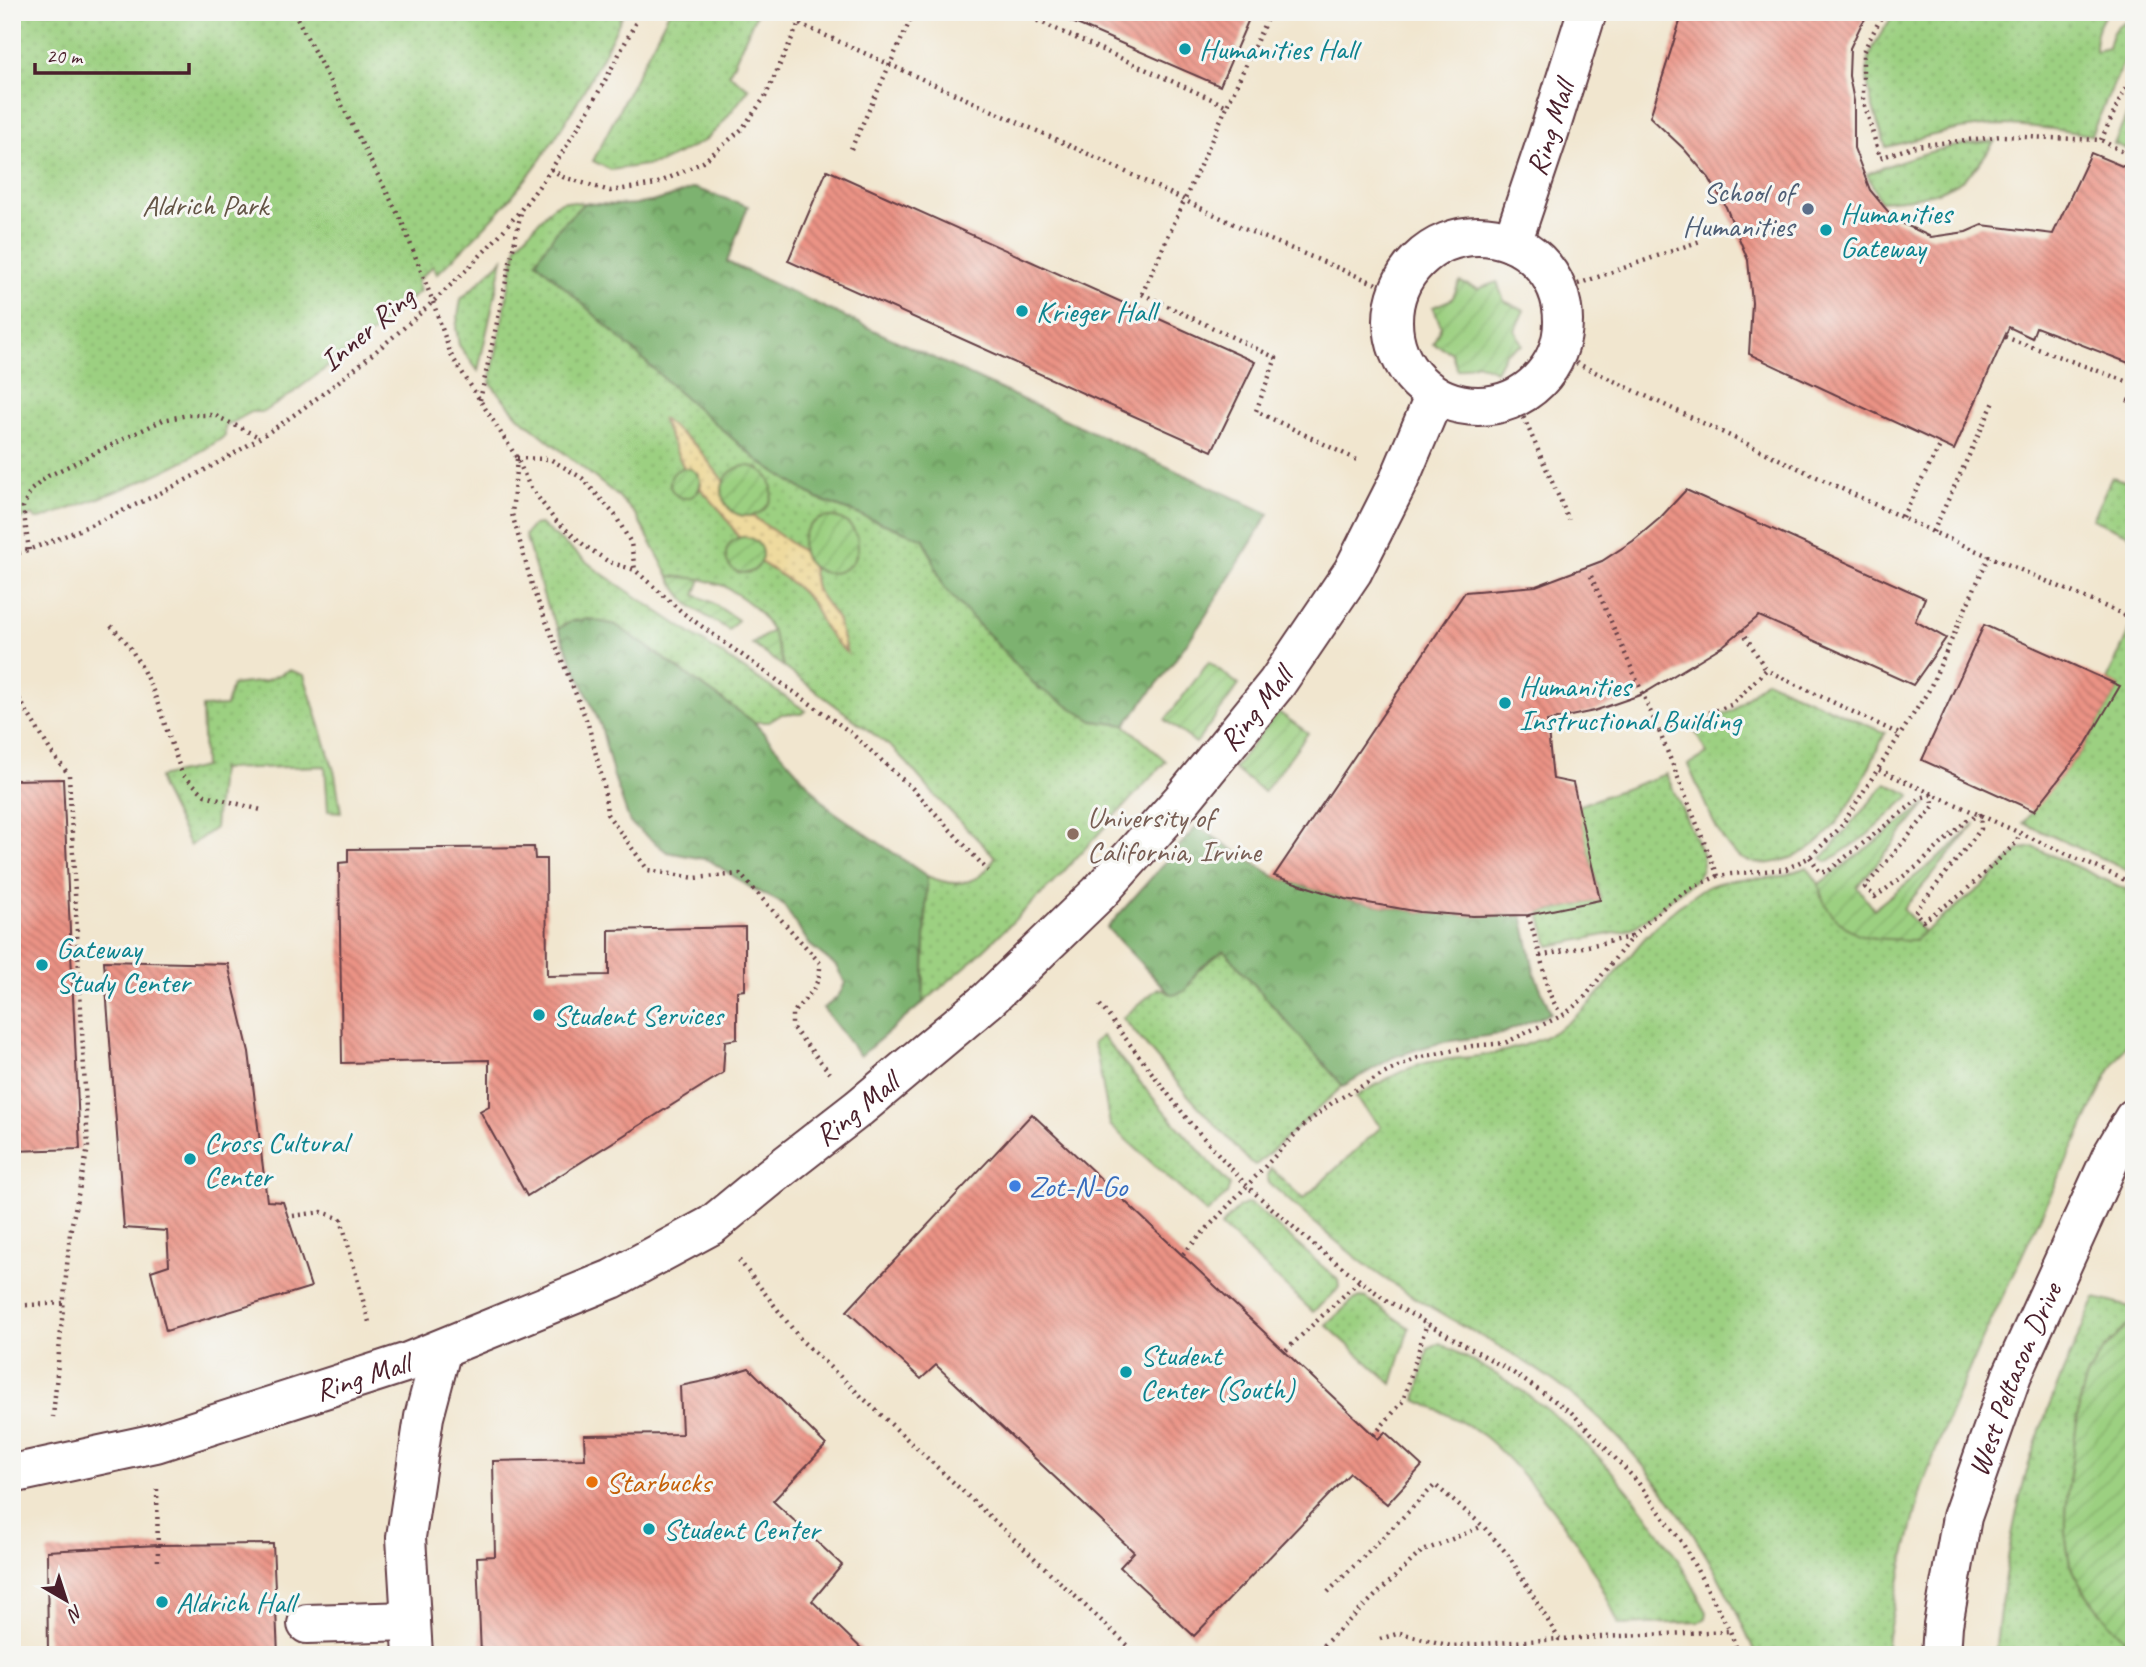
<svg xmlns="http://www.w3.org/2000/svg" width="2146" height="1667" viewBox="0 0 2146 1667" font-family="Caveat,sans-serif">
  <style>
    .grass { fill: url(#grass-dots); stroke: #737856; stroke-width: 2; fill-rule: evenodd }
    .forest { fill: url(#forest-crowns); stroke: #64684d; stroke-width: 2 }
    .sand { fill: url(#sand-dots); stroke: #9c7c64; stroke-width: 2 }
    .garden { fill: url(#garden-furrows); stroke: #737856; stroke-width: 2 }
    .building { fill: url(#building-back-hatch) }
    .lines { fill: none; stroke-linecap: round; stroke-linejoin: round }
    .minor-casing { stroke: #633d44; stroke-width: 42 }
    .path { stroke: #633d44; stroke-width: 4.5; stroke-dasharray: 2 5; stroke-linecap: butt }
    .minor { stroke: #fff; stroke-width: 38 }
    .path-bridge { stroke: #633d44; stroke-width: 4.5; stroke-dasharray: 2 5; stroke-linecap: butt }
    .culture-dot { fill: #0f9aa8; stroke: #f6f6f2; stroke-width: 2.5 }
    .service-dot { fill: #5c6f8a; stroke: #f6f6f2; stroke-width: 2.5 }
    .education-dot { fill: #8d6e63; stroke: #f6f6f2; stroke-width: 2.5 }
    .shop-dot { fill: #3f7fe0; stroke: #f6f6f2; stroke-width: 2.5 }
    .food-dot { fill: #e8710a; stroke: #f6f6f2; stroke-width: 2.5 }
    .labels { text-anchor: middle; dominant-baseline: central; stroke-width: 6; stroke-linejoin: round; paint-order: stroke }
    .culture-label { font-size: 30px; fill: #0d838f; stroke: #f6f6f2; text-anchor: start }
    .street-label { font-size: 30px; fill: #4a1f2b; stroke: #f6f6f2 }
    .service-label { font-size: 30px; fill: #4e5e75; stroke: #f6f6f2; text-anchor: end }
    .park-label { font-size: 30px; fill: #635445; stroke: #f6f6f2 }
    .education-label { font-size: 30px; fill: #785e54; stroke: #f6f6f2; text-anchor: start }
    .shop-label { font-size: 30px; fill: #366cbe; stroke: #f6f6f2; text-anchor: start }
    .food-label { font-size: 30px; fill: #c56008; stroke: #f6f6f2; text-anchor: start }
  </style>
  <defs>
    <pattern id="grass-dots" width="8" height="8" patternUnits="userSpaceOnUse" patternTransform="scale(1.75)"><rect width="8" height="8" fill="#9cd081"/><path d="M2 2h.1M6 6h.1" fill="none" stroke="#88b270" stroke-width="1.8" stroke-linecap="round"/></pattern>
    <pattern id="forest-crowns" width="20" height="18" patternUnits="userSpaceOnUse" patternTransform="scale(1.75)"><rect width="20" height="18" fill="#7db26f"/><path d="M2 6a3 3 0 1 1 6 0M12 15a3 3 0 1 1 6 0" fill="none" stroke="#68905b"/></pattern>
    <pattern id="sand-dots" width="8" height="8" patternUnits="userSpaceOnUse" patternTransform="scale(1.75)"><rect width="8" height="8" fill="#eeda9e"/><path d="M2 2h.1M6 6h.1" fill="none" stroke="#cebb88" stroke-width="1.8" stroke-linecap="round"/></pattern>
    <pattern id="garden-furrows" width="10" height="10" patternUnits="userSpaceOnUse" patternTransform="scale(1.75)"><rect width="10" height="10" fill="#9cd081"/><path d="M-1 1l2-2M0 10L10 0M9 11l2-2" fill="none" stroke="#88b270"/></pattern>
    <pattern id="building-back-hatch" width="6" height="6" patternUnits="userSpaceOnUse" patternTransform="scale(1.75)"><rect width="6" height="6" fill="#eb9385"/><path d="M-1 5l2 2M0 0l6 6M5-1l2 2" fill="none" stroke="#c0776d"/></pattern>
  </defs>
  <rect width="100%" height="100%" fill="#f6f6f2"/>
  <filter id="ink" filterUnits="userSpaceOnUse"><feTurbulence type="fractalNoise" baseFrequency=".0143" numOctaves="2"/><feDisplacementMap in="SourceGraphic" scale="14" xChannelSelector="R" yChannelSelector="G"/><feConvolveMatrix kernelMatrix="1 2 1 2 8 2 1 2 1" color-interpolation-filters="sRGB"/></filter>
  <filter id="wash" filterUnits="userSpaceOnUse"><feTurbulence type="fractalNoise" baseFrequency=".00686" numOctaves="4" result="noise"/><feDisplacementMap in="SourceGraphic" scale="28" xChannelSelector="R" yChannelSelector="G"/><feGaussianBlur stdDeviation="1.57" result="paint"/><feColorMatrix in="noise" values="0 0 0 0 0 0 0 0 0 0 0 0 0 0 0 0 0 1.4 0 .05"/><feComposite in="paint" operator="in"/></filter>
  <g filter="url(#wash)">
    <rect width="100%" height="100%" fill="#f1e6cf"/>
    <path class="grass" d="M 12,12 L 624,12 C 594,76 558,142 512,196 C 489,224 463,249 437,274 L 433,266 L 417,281 L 420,291 L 378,329 L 290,395 L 264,412 L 251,412 L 225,427 L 225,436 C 174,472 99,499 40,519 L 36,519 L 33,515 L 12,522 Z
      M 669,12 L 757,12 L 729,74 L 749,89 L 720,126 L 704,141 L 660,163 L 611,170 L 593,161 Z
      M 1895,12 L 2107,12 C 2098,25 2095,35 2095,51 L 2108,48 C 2111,32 2116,22 2134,19 L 2134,39 L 2091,135 C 2060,130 2030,125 1999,125 C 1962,126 1922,138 1886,147 C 1878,122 1860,81 1870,55 C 1875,40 1887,26 1895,12 Z
      M 2134,99 L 2134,152 L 2114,144 Z
      M 1995,141 C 1989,149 1983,159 1976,167 C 1952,195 1914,199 1880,201 L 1867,174 C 1909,156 1950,144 1995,141 Z
      M 564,201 L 584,203 L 558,229 L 675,389 L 761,463 L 818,499 L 924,539 L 944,588 L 1093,721 L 1125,725 L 1166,761 L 1053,883 L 972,961 L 923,1003 L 927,876 C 955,888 980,886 995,857 L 936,797 L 907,763 L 892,748 L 784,667 L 772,631 L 760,613 L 744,599 L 724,586 L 701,579 L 669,576 L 636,515 L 619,497 L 518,416 L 490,383 L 517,245 L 554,205 ZM 662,419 L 697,447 L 724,482 C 732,470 743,464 758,468 L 758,513 L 751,515 L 803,552 L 802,544 L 831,518 C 852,522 861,537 855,557 L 820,571 L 812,567 L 816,589 L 837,619 L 845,651 C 836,642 827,633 821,622 C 818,615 816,608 811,602 C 797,585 779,574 760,562 L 758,566 L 732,542 L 739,538 L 723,513 L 700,488 L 698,492 L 680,469 L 684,468 Z
      M 503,259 L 478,371 L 459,345 L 456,328 L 461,299 Z
      M 2112,477 L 2134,484 L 2134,537 L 2092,519 Z
      M 540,524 L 598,571 L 806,711 L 801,714 L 782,714 L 769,722 L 754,722 L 616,625 L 564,624 L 558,629 L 546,604 L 525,535 L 533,525 Z
      M 2134,620 L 2134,873 L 2023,823 L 2084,747 L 2120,686 L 2107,680 Z
      M 289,670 L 304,675 L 335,774 L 341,812 L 328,811 L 325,766 L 220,769 L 215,828 L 190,846 L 161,788 L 159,777 L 204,767 L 202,707 L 226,706 L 232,685 L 265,681 Z
      M 1766,680 L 1885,733 C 1861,784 1835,855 1771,863 C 1757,865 1741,861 1732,851 C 1714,831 1700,790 1688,765 L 1707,754 L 1693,727 L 1734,710 Z
      M 1666,774 L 1702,853 C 1704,864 1703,870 1696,879 L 1638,925 L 1625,931 L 1549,946 L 1540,913 L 1601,900 L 1577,806 Z
      M 1886,783 L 1911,795 L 1867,835 L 1827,862 L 1822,858 Z
      M 2033,847 L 2134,893 L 2134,1032 L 2108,1074 L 1980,1344 L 1949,1416 L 1922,1487 L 1903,1563 L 1888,1636 L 1886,1655 L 1756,1655 C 1716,1561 1659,1470 1582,1403 C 1523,1353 1456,1326 1393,1284 C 1348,1255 1309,1217 1269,1183 L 1267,1175 L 1271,1168 L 1303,1199 L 1381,1127 L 1355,1097 C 1376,1085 1398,1071 1422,1064 C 1444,1058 1467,1059 1490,1054 C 1511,1050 1532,1044 1550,1034 C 1591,1012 1614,974 1643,940 C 1659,922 1676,907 1695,894 C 1726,874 1743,881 1777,877 C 1787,875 1797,871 1807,867 L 1819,884 L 1821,897 L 1914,940 L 1984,885 L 2020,849 Z
      M 1224,950 L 1343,1086 L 1256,1165 L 1250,1162 L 1185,1092 L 1123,1018 L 1158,988 L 1169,993 L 1189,986 L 1198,970 Z
      M 1102,1036 L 1158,1104 L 1230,1185 L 1227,1194 L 1207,1213 L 1110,1125 L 1097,1055 L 1093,1043 Z
      M 1248,1203 L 1254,1206 L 1338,1280 L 1339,1287 L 1336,1291 L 1313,1312 L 1221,1226 L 1239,1207 Z
      M 1360,1297 L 1366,1298 L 1409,1328 L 1392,1384 L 1326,1325 L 1352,1301 Z
      M 2095,1298 L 2134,1308 L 2134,1320 C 2117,1336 2099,1352 2089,1373 C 2079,1396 2077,1421 2074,1446 C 2069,1484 2061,1525 2070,1563 C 2077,1589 2115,1628 2134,1648 L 2134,1655 L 1995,1655 C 2001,1597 2009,1541 2023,1485 C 2040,1420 2069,1359 2095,1298 Z
      M 1440,1343 C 1472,1361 1506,1378 1536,1401 C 1591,1441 1642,1503 1678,1560 C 1689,1576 1697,1595 1707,1612 L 1706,1618 L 1700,1622 L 1619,1625 C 1596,1568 1563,1517 1521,1473 C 1508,1459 1494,1443 1478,1432 C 1459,1419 1437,1410 1416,1400 L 1428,1349 Z"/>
    <path class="forest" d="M 694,188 L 748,206 L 727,262 L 1269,514 L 1201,623 L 1165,674 L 1125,725 L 1093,721 L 1037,687 L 944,588 L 924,539 L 818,499 L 761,463 L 675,389 L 536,261 L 558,229 L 584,203 C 630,207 651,206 694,188 Z
      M 588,619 L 616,625 L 754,722 L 830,809 L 927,876 L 923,1003 L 860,1056 L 823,1008 C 835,1001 841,995 845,982 L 836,966 L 810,945 L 782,903 L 751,888 L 709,860 L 667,852 L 630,823 L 613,774 L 601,726 L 558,629 L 572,621 Z
      M 1197,826 L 1274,876 L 1345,899 L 1420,912 L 1473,916 L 1522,915 L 1535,975 L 1551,1013 L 1501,1034 L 1444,1042 L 1421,1048 L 1394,1057 L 1343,1086 L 1224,950 L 1198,970 L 1185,991 L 1174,995 L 1169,993 L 1107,928 Z"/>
    <path class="sand" d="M 661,418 L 697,447 L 724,482 L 722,489 L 745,516 L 751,515 L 803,552 L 812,567 L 816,589 L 837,619 L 847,653 C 837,644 828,635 822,623 C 818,616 816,609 812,603 C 798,585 779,574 760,562 L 762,553 C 756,542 752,537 739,538 L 723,513 L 700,488 L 701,483 L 689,468 L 684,468 Z"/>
    <path class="garden" d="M 1460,282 L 1478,289 L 1497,282 L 1504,301 L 1524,310 L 1515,330 L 1522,345 L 1506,352 L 1496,371 L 1477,363 L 1457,370 L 1451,352 L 1433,344 L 1441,326 L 1433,307 L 1452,299 Z
      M722 491a25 25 0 1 1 50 0a25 25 0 1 1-50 0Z
      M670 483a15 15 0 1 1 30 0a15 15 0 1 1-30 0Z
      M802 545a28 28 0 1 1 56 0a28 28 0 1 1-56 0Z
      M726 555a18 18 0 1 1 36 0a18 18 0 1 1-36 0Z
      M 669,576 L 701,579 L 695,595 L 711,602 L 738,620 L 729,630 C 700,612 685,608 669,576 Z
      M 772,631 L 784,667 L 752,644 Z
      M 1209,662 L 1239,685 L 1196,743 L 1165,720 Z
      M 1277,711 L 1308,733 L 1264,792 L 1234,769 Z
      M 1927,803 L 1857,887 L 1874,909 L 1947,851 L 1976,823 L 1903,909 L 1924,932 L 1915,940 C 1899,939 1879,940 1864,936 C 1841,928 1822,909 1819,884 Z
      M 2134,1320 L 2134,1648 C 2115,1631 2076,1587 2070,1563 C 2061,1525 2069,1484 2074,1446 C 2077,1421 2079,1396 2089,1373 C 2099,1352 2117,1336 2134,1320 Z"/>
    <g id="blocks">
      <path class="building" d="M 1049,12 L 1252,12 L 1220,86 Z
        M 1683,12 L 1870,12 L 1861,25 L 1850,48 L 1849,76 L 1854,101 L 1854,148 L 1870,190 L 1895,220 L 1931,237 L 1966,232 L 1982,225 L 2053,234 L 2091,153 L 2134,171 L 2134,365 L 2036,327 L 2032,338 L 2009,327 L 1954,450 L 1749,354 L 1752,303 L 1748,260 L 1726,207 L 1709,178 L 1684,149 L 1650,117 Z
        M 827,170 L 1255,362 L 1212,451 L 788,261 Z
        M 1686,490 L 1925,598 L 1915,621 L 1946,638 L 1913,685 L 1759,616 L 1724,645 L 1643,694 L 1594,711 L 1547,721 L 1553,779 L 1573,783 L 1600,900 L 1528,915 L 1473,916 L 1420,912 L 1345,899 L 1274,876 L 1465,592 L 1536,586 L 1602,561 L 1633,541 L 1660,518 Z
        M 1984,625 L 2120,686 L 2084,747 L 2034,811 L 1922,760 Z
        M 63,779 L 80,1149 L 12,1151 L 12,780 Z
        M 534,847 L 535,859 L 546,859 L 547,976 L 609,975 L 609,930 L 745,927 L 745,990 L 737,991 L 737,1039 L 725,1041 L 723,1073 L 527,1196 L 480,1111 L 489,1106 L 489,1060 L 342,1063 L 339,863 L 348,862 L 348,849 Z
        M 104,961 L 228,964 L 249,1052 L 267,1201 L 283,1202 L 311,1287 L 166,1331 L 151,1271 L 169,1265 L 167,1231 L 124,1228 Z
        M 1032,1114 L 1378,1439 L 1385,1432 L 1422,1466 L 1387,1504 L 1350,1473 L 1194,1636 L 1120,1567 L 1134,1552 L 936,1365 L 921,1379 L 847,1311 Z
        M 749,1368 L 826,1445 L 773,1501 L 842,1565 L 812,1601 L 868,1655 L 481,1655 L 477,1557 L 495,1556 L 493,1461 L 585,1459 L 584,1435 L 682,1434 L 680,1386 L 714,1379 Z
        M 273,1544 L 278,1655 L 48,1655 L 47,1551 L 158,1545 Z"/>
    </g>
  </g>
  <g filter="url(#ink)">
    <use href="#blocks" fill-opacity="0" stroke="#633d44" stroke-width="2"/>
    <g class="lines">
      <defs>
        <g id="minor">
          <circle cx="1478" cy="321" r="85"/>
          <path id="s1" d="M 1512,243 L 1547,139 L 1587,12"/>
          <path id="s2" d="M 12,1474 L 156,1443 L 408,1362 L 612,1279 L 712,1225 L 769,1178 L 859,1108 L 988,1000 L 1099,893 L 1182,800 L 1277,683 L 1353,571 L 1399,480 L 1435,395"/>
          <path d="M 307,1624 L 411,1621"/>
          <path d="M 413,1655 L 406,1537 L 424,1417 L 442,1349"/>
          <path id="s3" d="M 1941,1655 L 1943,1625 L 1962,1517 L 2012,1375 L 2111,1157 L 2134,1118"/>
        </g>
      </defs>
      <use href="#minor" class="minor-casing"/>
      <path class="path" d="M 294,12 L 402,222 L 433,302 L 451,355 L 517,458 L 529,485 L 554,519 L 585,546 L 609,562 L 635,570 L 683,613 L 850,732 L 913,789 L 988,871
        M 1018,12 L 1227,106 L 1270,12
        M 1884,12 L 1863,52 L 1863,99 L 1880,158 L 1915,146 L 2002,136 L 2101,140 L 2134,158
        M 800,24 L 1097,158 L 1242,228 L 1398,293
        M 2101,140 L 2134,70
        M 851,149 L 914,12
        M 551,169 L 563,177 L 610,191 L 656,184 L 703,162 L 742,129 L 765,97 L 804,12
        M 1558,291 L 1703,240
        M 1142,294 L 1276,358 L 1256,411 L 1357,460
        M 2005,337 L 2134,384
        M 1557,354 L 1933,532 L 2134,619
        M 1515,398 L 1569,520
        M 480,400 L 522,208
        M 2127,400 L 2134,403
        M 517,458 L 550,459 L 582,478 L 615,515 L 631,543 L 635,570
        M 517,459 L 512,514 L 534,592 L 588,724 L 604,785 L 607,814 L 648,870 L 695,878 L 740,874 L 820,963 C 821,987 807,996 792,1014 L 792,1027 L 830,1073
        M 1902,517 L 1941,444
        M 1933,532 L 1994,402
        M 29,550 L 23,507 L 31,490 L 48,476 L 163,420 L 188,415 L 214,415 L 259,437
        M 12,555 C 45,545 75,532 106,518 C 159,495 212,468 261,437 C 310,406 356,368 400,331 C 444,293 487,252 523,207 C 571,147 606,80 641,12
        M 1591,576 L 1659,731
        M 111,626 L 128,644 L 141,666 L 154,693 L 182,774 L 205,795 L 261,810
        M 1742,630 L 1766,670
        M 12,687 L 50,750 L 69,775 L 88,1148 L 70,1233 L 53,1417
        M 1879,770 L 2134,884
        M 1810,857 L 1820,872 L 1827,872 L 1920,798 L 1931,795 L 1934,806 L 1865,887 L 1875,897 L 1919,865 L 1967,820 L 1980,815 L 1981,829 L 1915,912 L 1923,921 L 1962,894 L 2016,843 L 2020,833
        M 1718,876 L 1659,731 L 1731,705 L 1766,670 L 1901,735
        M 1528,915 C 1532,928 1536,940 1539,952 C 1547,980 1544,989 1561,1014
        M 1540,956 L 1631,937
        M 1100,1005 L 1191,1124 L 1248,1187 L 1317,1248 L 1386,1300 L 1509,1370 L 1571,1412 L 1637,1481 L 1683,1544 L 1730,1631 L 1739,1655
        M 293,1216 L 322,1212 L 341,1219 L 370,1326
        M 1183,1254 L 1303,1126 L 1333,1102 L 1389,1071 L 1418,1058 L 1472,1046 L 1505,1043 L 1565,1014 L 1583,999 L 1632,937 L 1666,905 L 1693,887 L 1718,876 L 1731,874 L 1786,869 L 1810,857 L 1840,828 L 1929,690 L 1989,556
        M 739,1260 L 802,1341 L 1138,1655
        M 12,1306 L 64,1303
        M 1286,1350 L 1360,1280
        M 1374,1435 L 1403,1401 L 1427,1323
        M 157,1489 L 158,1563
        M 1328,1592 L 1435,1485 L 1483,1526 L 1509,1556 L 1559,1639 L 1730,1631
        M 1380,1639 L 1400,1633 L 1451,1646 L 1559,1639
        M 1313,1655 L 1421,1552 L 1483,1526"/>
      <use href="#minor" class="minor"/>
      <path class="path-bridge" d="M 1142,294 L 1227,106"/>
    </g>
  </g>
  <g class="culture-dot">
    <circle cx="1185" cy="49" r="7"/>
    <circle cx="1826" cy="230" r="7"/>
    <circle cx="1022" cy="311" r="7"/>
    <circle cx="1505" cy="703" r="7"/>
    <circle cx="42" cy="965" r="7"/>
    <circle cx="539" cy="1015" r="7"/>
    <circle cx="190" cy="1159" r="7"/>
    <circle cx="1126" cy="1372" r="7"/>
    <circle cx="649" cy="1529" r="7"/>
    <circle cx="162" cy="1602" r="7"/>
  </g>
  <circle class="service-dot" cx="1808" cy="209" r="7"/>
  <circle class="education-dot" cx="1073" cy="834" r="7"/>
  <circle class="shop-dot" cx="1015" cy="1186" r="7"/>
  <circle class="food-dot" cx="592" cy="1482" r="7"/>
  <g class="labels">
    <g class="culture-label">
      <text x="1199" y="49">Humanities Hall</text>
      <text x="1840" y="213">Humanities<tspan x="1840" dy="34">Gateway</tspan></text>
      <text x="1036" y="311">Krieger Hall</text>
      <text x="1519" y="686">Humanities<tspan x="1519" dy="34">Instructional Building</tspan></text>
      <text x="56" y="948">Gateway<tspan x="56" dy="34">Study Center</tspan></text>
      <text x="553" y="1015">Student Services</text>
      <text x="204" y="1142">Cross Cultural<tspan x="204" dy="34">Center</tspan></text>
      <text x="1140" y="1355">Student<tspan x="1140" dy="34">Center (South)</tspan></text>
      <text x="663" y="1529">Student Center</text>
      <text x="176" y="1602">Aldrich Hall</text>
    </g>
    <g class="street-label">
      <text stroke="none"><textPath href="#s1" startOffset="121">Ring Mall</textPath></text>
      <text transform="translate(367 329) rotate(-40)">Inner Ring</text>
      <text stroke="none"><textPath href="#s2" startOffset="1498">Ring Mall</textPath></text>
      <text stroke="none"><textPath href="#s2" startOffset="931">Ring Mall</textPath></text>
      <text stroke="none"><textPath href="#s2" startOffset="364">Ring Mall</textPath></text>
      <text stroke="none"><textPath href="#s3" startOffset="287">West Peltason Drive</textPath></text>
    </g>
    <g class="service-label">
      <text x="1794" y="192">School of<tspan x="1794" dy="34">Humanities</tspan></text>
    </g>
    <g class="park-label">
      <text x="205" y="205">Aldrich Park</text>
    </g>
    <g class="education-label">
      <text x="1087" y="817">University of<tspan x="1087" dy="34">California, Irvine</tspan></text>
    </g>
    <g class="shop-label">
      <text x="1029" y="1186">Zot-N-Go</text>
    </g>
    <g class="food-label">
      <text x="606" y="1482">Starbucks</text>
    </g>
  </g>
  <rect width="2146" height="1667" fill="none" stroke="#f6f6f2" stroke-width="42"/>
  <g transform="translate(66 1600) rotate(141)" stroke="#f6f6f2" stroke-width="5" paint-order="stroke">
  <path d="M0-5L12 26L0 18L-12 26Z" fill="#4a1f2b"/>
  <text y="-10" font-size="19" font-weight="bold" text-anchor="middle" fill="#4a1f2b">N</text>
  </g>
  <path d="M35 63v10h154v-10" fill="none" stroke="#4a1f2b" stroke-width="3.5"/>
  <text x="46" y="63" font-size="21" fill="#4a1f2b" stroke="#f6f6f2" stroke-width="5" paint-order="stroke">20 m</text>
</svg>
